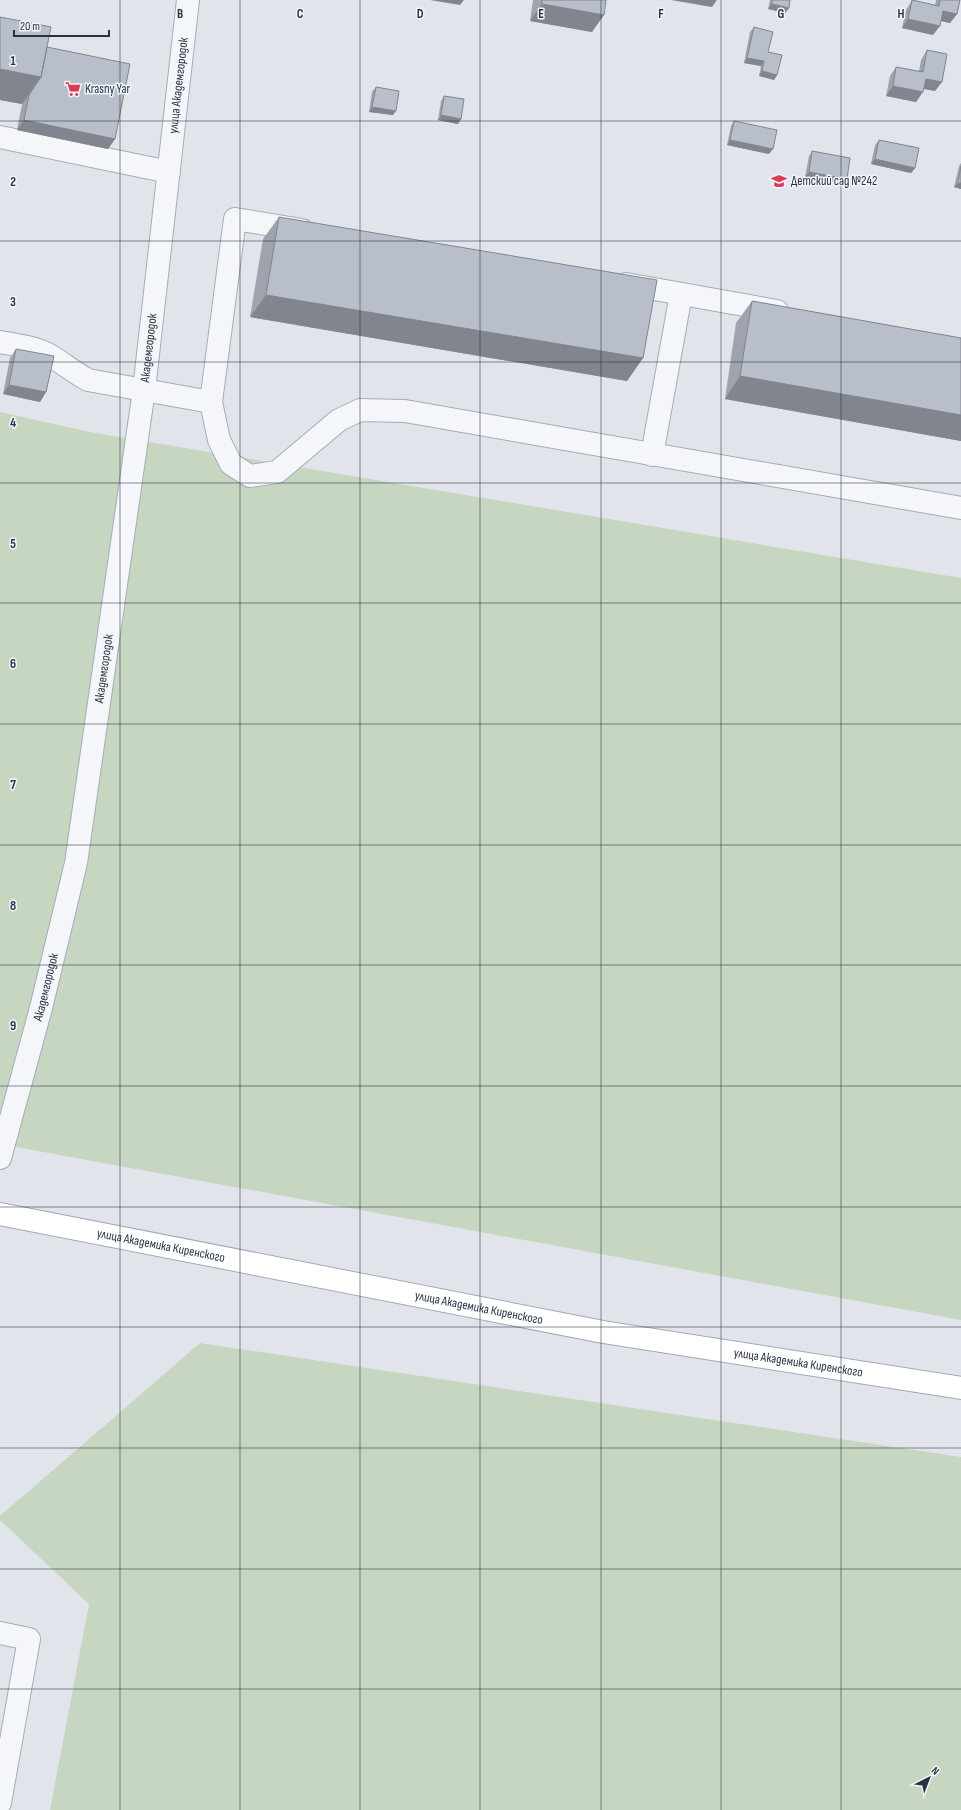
<svg xmlns="http://www.w3.org/2000/svg" width="961" height="1810" viewBox="0 0 961 1810" font-family="'Sofia Sans Condensed',sans-serif">
  <style>
    .green { fill: #c7d6c1 }
    .lines { fill: none; stroke-linecap: round; stroke-linejoin: round }
    .minor-casing { stroke: #a5acb6; stroke-width: 24 }
    .major-casing { stroke: #9faab8; stroke-width: 24 }
    .minor { stroke: #f4f6f9; stroke-width: 22 }
    .major { stroke: #fff; stroke-width: 22 }
    .wall { fill: #9ea3ae }
    .shaded-wall { fill: #81858d }
    .building { fill: #b8beca; stroke: #81858d }
    .grid { fill: none; stroke: #273345; stroke-width: 1; stroke-opacity: 0.55 }
    .labels { text-anchor: middle; dominant-baseline: central; stroke-width: 3; stroke-linejoin: round; paint-order: stroke }
    .street-label { font-size: 13px; fill: #273345; stroke: #f1f4f8 }
    .poi-label { font-size: 13px; fill: #273345; stroke: #f1f4f8; text-anchor: start }
    .grid-label { font-size: 13px; text-anchor: middle; font-weight: bold; fill: #273345; stroke: #f1f4f8; stroke-width: 3; stroke-linejoin: round; paint-order: stroke }
  </style>
  <rect width="100%" height="100%" fill="#e1e5eb"/>
  <path class="green" d="M 0,412 L 90,432 L 961,578 L 961,1320 L 0,1144 Z
    M 200,1343 L 961,1457 L 961,1810 L 50,1810 L 89,1604 L 0,1520 L 0,1516 Z"/>
  <g class="lines">
    <defs>
      <g id="minor">
        <path d="M 0,137 L 169,172"/>
        <path d="M 626,284 L 777,311"/>
        <path d="M 0,342 C 17,345 36,347 51,356 C 64,364 75,373 88,380 L 211,402 L 219,440 L 231,464 L 250,476 L 277,472 L 339,420 L 360,410 L 405,411 L 961,508"/>
        <path d="M 211,402 L 235,219 L 302,230"/>
        <path d="M 652,455 L 681,294"/>
        <path id="s1" d="M 0,1158 L 41,1008 L 76,863 L 144,390 L 188,0"/>
        <path d="M 0,1633 L 29,1639 L 0,1803"/>
      </g>
      <g id="major">
        <path id="s2" d="M 0,1214 L 603,1332 L 961,1388"/>
      </g>
    </defs>
    <use href="#minor" class="minor-casing"/>
    <use href="#major" class="major-casing"/>
    <use href="#minor" class="minor"/>
    <use href="#major" class="major"/>
  </g>
  <path class="wall" d="M 533,0 L 606,0 L 592,32 L 530,21 Z
    M 770,0 L 790,0 L 789,8 L 785,13 L 768,9 Z
    M 912,0 L 935,5 L 936,0 L 960,0 L 957,14 L 950,23 L 941,21 L 933,35 L 902,28 L 906,10 Z
    M 0,17 L 47,47 L 115,139 L 108,149 L 17,130 L 22,104 L 0,100 Z
    M 754,27 L 768,52 L 777,75 L 774,80 L 759,76 L 761,66 L 744,63 L 750,32 Z
    M 927,50 L 935,91 L 924,89 L 916,102 L 886,96 L 890,76 L 896,67 L 919,71 L 921,60 Z
    M 376,87 L 393,115 L 369,112 L 372,92 Z
    M 444,96 L 461,119 L 458,124 L 438,120 L 441,101 Z
    M 734,121 L 769,154 L 727,145 L 731,126 Z
    M 879,140 L 915,168 L 911,173 L 871,164 L 875,145 Z
    M 812,151 L 847,179 L 843,184 L 805,177 L 809,156 Z
    M 961,163 L 961,189 L 954,187 L 959,166 Z
    M 279,217 L 643,358 L 627,381 L 250,317 L 263,239 Z
    M 752,301 L 961,338 L 961,441 L 725,399 L 736,323 Z
    M 16,349 L 46,392 L 40,402 L 3,394 L 10,358 Z"/>
  <path class="shaded-wall" d="M 430,0 L 464,0 L 460,5 Z
    M 671,0 L 717,0 L 712,7 Z
    M 542,4 L 604,15 L 592,32 L 530,21 Z
    M 772,4 L 789,8 L 785,13 L 768,9 Z
    M 943,11 L 957,14 L 950,23 L 937,20 Z
    M 908,19 L 940,26 L 933,35 L 902,28 Z
    M 747,58 L 764,61 L 761,66 L 744,63 Z
    M 0,69 L 41,77 L 22,104 L 0,100 Z
    M 762,71 L 777,75 L 774,80 L 759,76 Z
    M 926,79 L 942,82 L 935,91 L 919,88 Z
    M 893,86 L 923,92 L 916,102 L 886,96 Z
    M 372,107 L 396,111 L 393,115 L 369,112 Z
    M 441,115 L 461,119 L 458,124 L 438,120 Z
    M 24,120 L 115,139 L 108,149 L 17,130 Z
    M 730,140 L 773,149 L 769,154 L 727,145 Z
    M 875,159 L 915,168 L 911,173 L 871,164 Z
    M 809,172 L 847,179 L 843,184 L 805,177 Z
    M 958,183 L 961,183 L 961,189 L 954,187 Z
    M 266,295 L 643,358 L 627,381 L 250,317 Z
    M 740,376 L 961,415 L 961,441 L 725,399 Z
    M 9,385 L 46,392 L 40,402 L 3,394 Z"/>
  <path class="building" d="M 542,0 L 606,0 L 604,15 L 542,4 Z
    M 772,0 L 790,0 L 789,8 L 772,4 Z
    M 912,0 L 939,6 L 940,0 L 960,0 L 957,14 L 943,11 L 940,26 L 908,19 Z
    M 0,17 L 51,27 L 41,77 L 0,69 Z
    M 754,27 L 773,32 L 768,52 L 782,55 L 777,75 L 762,71 L 764,61 L 747,58 Z
    M 47,47 L 130,64 L 115,139 L 24,120 L 29,95 L 41,77 Z
    M 927,50 L 947,54 L 942,82 L 926,79 L 923,92 L 893,86 L 896,67 L 923,72 Z
    M 376,87 L 399,91 L 396,111 L 372,107 Z
    M 444,96 L 464,99 L 461,119 L 441,115 Z
    M 734,121 L 777,130 L 773,149 L 730,140 Z
    M 879,140 L 919,148 L 915,168 L 875,159 Z
    M 812,151 L 850,158 L 847,179 L 809,172 Z
    M 961,166 L 961,183 L 958,183 Z
    M 279,217 L 657,280 L 643,358 L 266,295 Z
    M 752,301 L 961,338 L 961,415 L 740,376 Z
    M 16,349 L 54,356 L 46,392 L 9,385 Z"/>
  <path class="grid" d="M 120,0 L 120,1810M 240,0 L 240,1810M 360,0 L 360,1810M 480,0 L 480,1810M 601,0 L 601,1810M 721,0 L 721,1810M 841,0 L 841,1810M 0,121 L 961,121M 0,241 L 961,241M 0,362 L 961,362M 0,483 L 961,483M 0,603 L 961,603M 0,724 L 961,724M 0,845 L 961,845M 0,965 L 961,965M 0,1086 L 961,1086M 0,1207 L 961,1207M 0,1327 L 961,1327M 0,1448 L 961,1448M 0,1569 L 961,1569M 0,1689 L 961,1689"/>
  <defs>
    <symbol id="supermarket-bare" viewBox="-9 -9 18 18"><path d="M-6-5.5h2.5l.6 2H6L4.5 2H-2.5L-4.4-4H-6ZM-1.5 3.2a1.3 1.3 0 1 0 .1 0ZM3 3.2a1.3 1.3 0 1 0 .1 0Z" fill="#dd3a56" stroke="#f1f4f8" stroke-width="2.5" paint-order="stroke"/></symbol>
    <symbol id="school-bare" viewBox="-9 -9 18 18"><path d="M0-5L7-2L0 1L-7-2ZM-4 1L0 2.5L4 1V4Q0 6-4 4Z" fill="#dd3a56" stroke="#f1f4f8" stroke-width="2.5" paint-order="stroke"/></symbol>
  </defs>
  <g fill-rule="evenodd">
    <use href="#supermarket-bare" x="62" y="78" width="22" height="22"/>
    <use href="#school-bare" x="768" y="170" width="22" height="22"/>
  </g>
  <g class="labels">
    <g class="street-label">
      <text stroke="none"><textPath href="#s1" startOffset="1089">улица Академгородок</textPath></text>
      <text stroke="none"><textPath href="#s1" startOffset="825">Академгородок</textPath></text>
      <text stroke="none"><textPath href="#s1" startOffset="501">Академгородок</textPath></text>
      <text stroke="none"><textPath href="#s1" startOffset="177">Академгородок</textPath></text>
      <text stroke="none"><textPath href="#s2" startOffset="164">улица Академика Киренского</textPath></text>
      <text stroke="none"><textPath href="#s2" startOffset="488">улица Академика Киренского</textPath></text>
      <text stroke="none"><textPath href="#s2" startOffset="812">улица Академика Киренского</textPath></text>
    </g>
    <g class="poi-label">
      <text x="85" y="89">Krasny Yar</text>
      <text x="791" y="181">Детский сад №242</text>
    </g>
  </g>
  <g class="grid-label">
    <text x="180" y="18">B</text>
    <text x="300" y="18">C</text>
    <text x="420" y="18">D</text>
    <text x="541" y="18">E</text>
    <text x="661" y="18">F</text>
    <text x="781" y="18">G</text>
    <text x="901" y="18">H</text>
    <text x="13" y="65">1</text>
    <text x="13" y="186">2</text>
    <text x="13" y="306">3</text>
    <text x="13" y="427">4</text>
    <text x="13" y="548">5</text>
    <text x="13" y="668">6</text>
    <text x="13" y="789">7</text>
    <text x="13" y="910">8</text>
    <text x="13" y="1030">9</text>
  </g>
  <g transform="translate(929 1778) rotate(42)" stroke="#f1f4f8" stroke-width="3" paint-order="stroke">
  <path d="M0-3L7 15L0 10L-7 15Z" fill="#273345"/>
  <text y="-6" font-size="11" font-weight="bold" text-anchor="middle" fill="#273345">N</text>
  </g>
  <path d="M14 30v6h95v-6" fill="none" stroke="#273345" stroke-width="2"/>
  <text x="20" y="30" font-size="12" fill="#273345" stroke="#f1f4f8" stroke-width="3" paint-order="stroke">20 m</text>
</svg>
